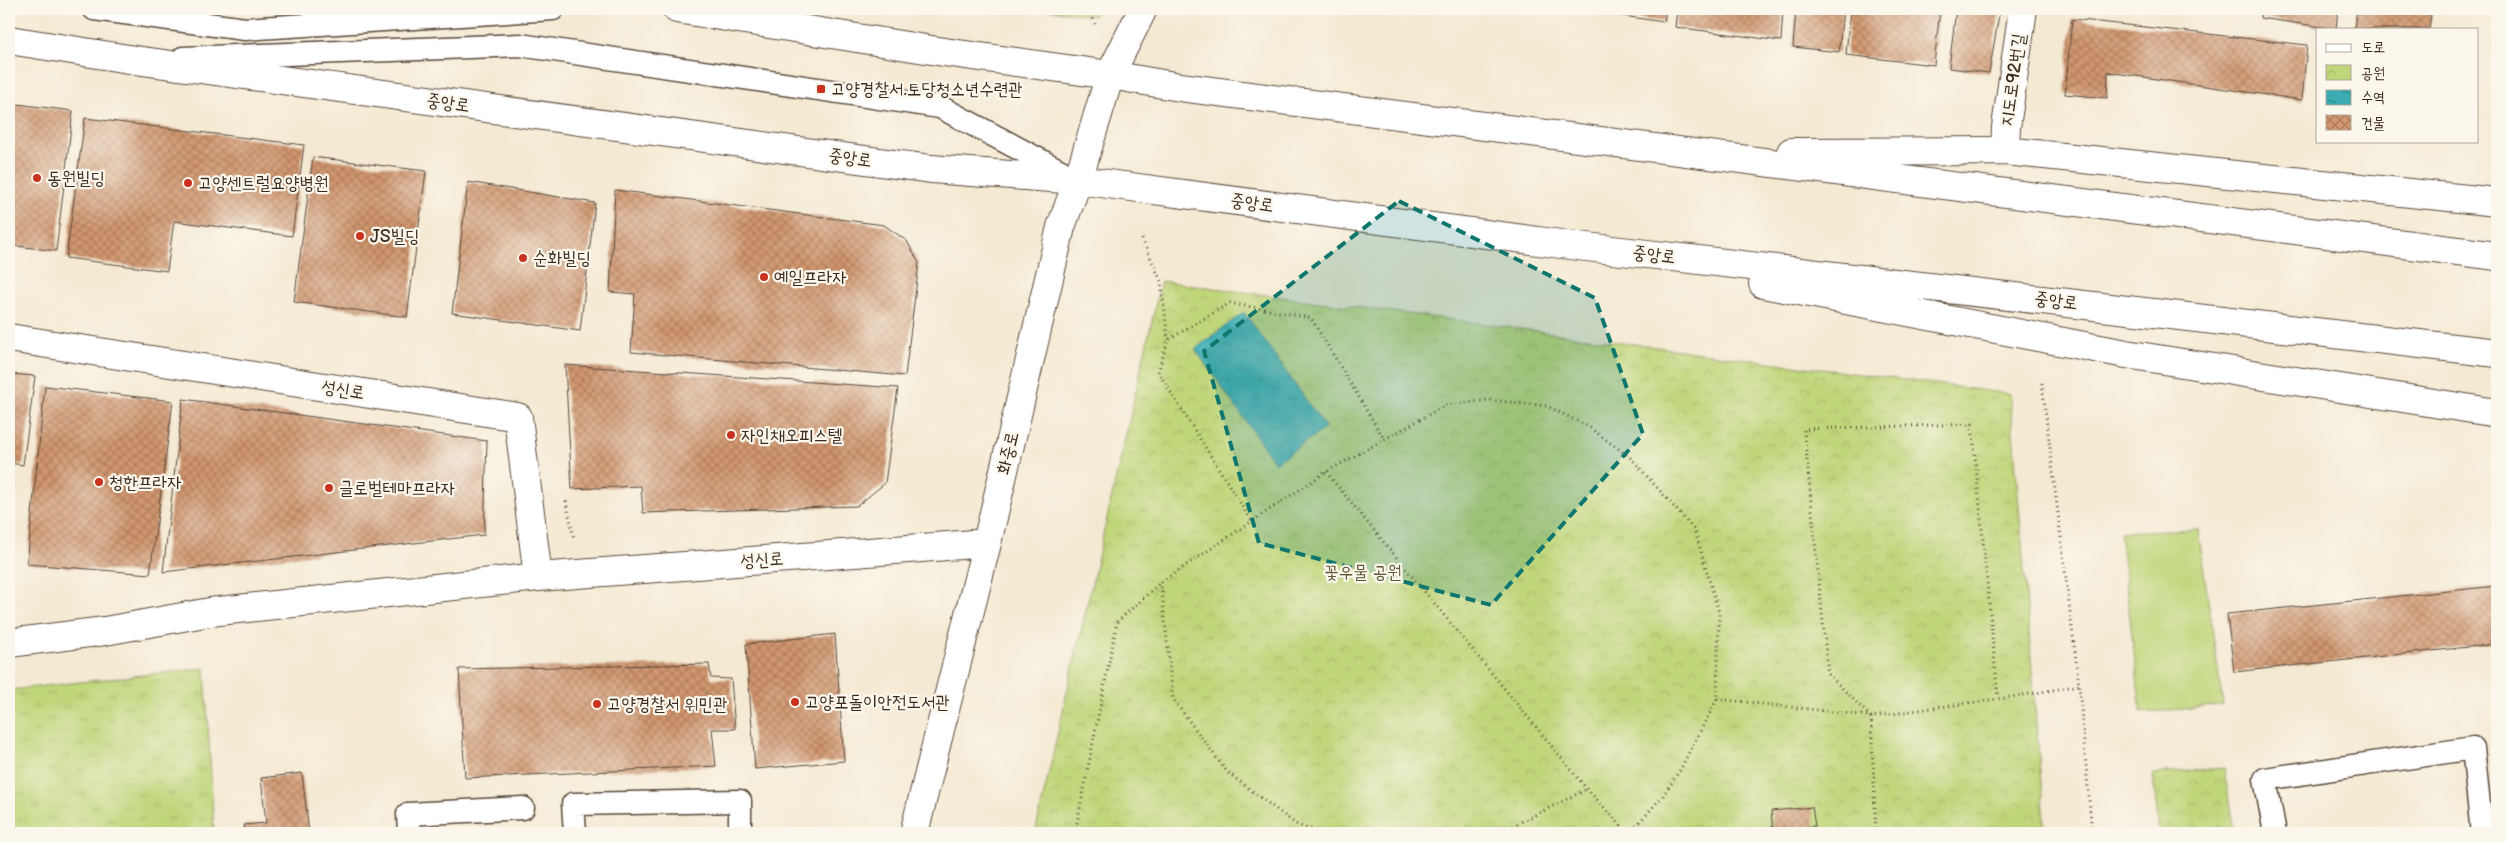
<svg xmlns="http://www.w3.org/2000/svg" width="2506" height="842" viewBox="0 0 2506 842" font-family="'Balsamiq Sans','Poor Story',sans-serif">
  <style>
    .grass { fill: url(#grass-tufts); stroke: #7e804c }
    .park { fill: url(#park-crowns); stroke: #7e804c }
    .pitch { fill: #c0d67a; stroke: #7e804c }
    .water { fill: url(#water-ripples); stroke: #3b6b68 }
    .building { fill: url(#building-cross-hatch) }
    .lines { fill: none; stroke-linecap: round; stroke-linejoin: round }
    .lane-casing { stroke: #574739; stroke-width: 25 }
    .street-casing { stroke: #574739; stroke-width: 30 }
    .secondary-casing { stroke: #574739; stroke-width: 30 }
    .primary-casing { stroke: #574739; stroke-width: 30 }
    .path { stroke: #574739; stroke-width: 3; stroke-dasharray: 1 4; stroke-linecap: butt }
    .lane { stroke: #fff; stroke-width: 22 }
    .street { stroke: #fff; stroke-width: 28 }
    .secondary { stroke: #fff; stroke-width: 28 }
    .primary { stroke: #fff; stroke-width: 28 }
    .marked { fill: #0f766e; fill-opacity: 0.2; stroke: #0f766e; stroke-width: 4; stroke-dasharray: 10 6; stroke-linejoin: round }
    .poi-dot { fill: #c8321e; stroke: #fbf7ec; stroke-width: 2 }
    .labels { text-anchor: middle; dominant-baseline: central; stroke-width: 4.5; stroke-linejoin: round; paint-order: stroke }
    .street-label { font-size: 18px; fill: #3b2a1e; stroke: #fbf7ec }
    .poi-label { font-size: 18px; fill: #3b2a1e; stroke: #fbf7ec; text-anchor: start }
    .park-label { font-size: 18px; fill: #5c5535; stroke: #fbf7ec }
  </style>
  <defs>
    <pattern id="grass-tufts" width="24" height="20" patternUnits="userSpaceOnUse" patternTransform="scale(1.25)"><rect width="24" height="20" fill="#c0d67a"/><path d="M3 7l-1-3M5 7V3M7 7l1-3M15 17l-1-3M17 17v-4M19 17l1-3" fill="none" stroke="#a6b869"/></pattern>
    <pattern id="park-crowns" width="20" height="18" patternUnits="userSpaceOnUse" patternTransform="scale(1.25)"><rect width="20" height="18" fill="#c0d67a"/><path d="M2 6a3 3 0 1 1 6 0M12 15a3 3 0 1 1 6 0" fill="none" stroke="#a6b869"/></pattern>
    <pattern id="water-ripples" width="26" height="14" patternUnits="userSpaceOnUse" patternTransform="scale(1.25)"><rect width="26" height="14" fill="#3bacb2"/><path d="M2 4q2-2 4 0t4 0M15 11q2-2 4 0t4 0" fill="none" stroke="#338c90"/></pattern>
    <pattern id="building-cross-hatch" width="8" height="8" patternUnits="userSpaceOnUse" patternTransform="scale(1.25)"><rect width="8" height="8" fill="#d1976f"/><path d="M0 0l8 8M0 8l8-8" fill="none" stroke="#ab7b5b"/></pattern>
  </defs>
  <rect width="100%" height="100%" fill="#fbf7ec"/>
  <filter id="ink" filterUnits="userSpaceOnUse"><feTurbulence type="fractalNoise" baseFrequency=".02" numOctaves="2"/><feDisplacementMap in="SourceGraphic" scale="10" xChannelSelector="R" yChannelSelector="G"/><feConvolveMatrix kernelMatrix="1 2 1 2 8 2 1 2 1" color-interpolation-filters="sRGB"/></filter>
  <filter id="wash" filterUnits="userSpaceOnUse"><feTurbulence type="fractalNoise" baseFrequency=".0096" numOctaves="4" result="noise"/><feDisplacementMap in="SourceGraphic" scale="20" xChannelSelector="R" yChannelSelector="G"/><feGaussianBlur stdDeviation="1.12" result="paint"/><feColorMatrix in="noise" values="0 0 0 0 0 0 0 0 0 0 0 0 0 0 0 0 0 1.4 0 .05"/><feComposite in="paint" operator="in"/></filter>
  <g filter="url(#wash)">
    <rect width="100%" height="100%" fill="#f4e9d2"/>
    <path class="grass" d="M 205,668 L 214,833 L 9,833 L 9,690 Z"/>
    <path class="park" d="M 1043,9 L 1098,9 L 1093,16 Z
      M 1161,281 L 2010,394 L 2045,833 L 1035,833 Z
      M 2224,768 L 2234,833 L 2159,833 L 2153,774 Z"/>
    <path class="pitch" d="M 2198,529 L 2223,705 L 2141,713 L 2120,532 Z"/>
    <path class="water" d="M 1244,312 L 1326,428 L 1275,463 L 1195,349 Z"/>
    <g id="blocks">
      <path class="building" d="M 1603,9 L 1666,9 L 1664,22 L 1603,13 Z
        M 1677,9 L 1783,9 L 1781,41 L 1675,27 Z
        M 1796,9 L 1843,9 L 1839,52 L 1793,47 Z
        M 1850,9 L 1940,9 L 1934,65 L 1846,55 Z
        M 1956,9 L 2000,9 L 1989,73 L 1949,68 Z
        M 2217,9 L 2238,9 L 2238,12 L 2217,10 Z
        M 2261,9 L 2338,9 L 2336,29 L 2260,18 Z
        M 2357,9 L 2394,9 L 2431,15 L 2429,29 L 2354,29 Z
        M 2072,19 L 2307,45 L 2302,100 L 2108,72 L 2107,98 L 2065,94 Z
        M 9,103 L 73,111 L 56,251 L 9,245 Z
        M 85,118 L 304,145 L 292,236 L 174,221 L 167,271 L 66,258 Z
        M 313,157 L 426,171 L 407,317 L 294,302 Z
        M 468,182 L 595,203 L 580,331 L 452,313 Z
        M 615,190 L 884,225 L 907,241 L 919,263 L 905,376 L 631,352 L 635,294 L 610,292 Z
        M 565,365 L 898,388 L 885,483 L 857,506 L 643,513 L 641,486 L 572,489 Z
        M 10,374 L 35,376 L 23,465 L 9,463 Z
        M 45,386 L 173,401 L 150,574 L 27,564 Z
        M 183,399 L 487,441 L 484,535 L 163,572 Z
        M 9,483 L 13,484 L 10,504 L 9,504 Z
        M 2497,586 L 2497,644 L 2234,672 L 2227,614 Z
        M 835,634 L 844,761 L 755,769 L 746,644 Z
        M 709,664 L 711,678 L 731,679 L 735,729 L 712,729 L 716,766 L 465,778 L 459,669 Z
        M 302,773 L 309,833 L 245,833 L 244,825 L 266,823 L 261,778 Z
        M 1812,807 L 1815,826 L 1773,831 L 1771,811 Z"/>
    </g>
  </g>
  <g filter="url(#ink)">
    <use href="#blocks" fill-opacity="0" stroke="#574739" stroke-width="1"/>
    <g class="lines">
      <defs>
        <path id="lane" d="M 94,9 L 245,29 L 553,9
          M 183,58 L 520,45 L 940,107 L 1074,178
          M 409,833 L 408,814 L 523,808
          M 575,833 L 573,804 L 740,801 L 740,833
          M 2275,833 L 2265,779 L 2473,748 L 2482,833"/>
        <path id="street" d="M 1110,75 L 1143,9
          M 2005,151 L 2006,127 L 2023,9
          M 9,338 L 518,417 L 538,577"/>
        <path id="secondary" d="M 9,643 L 105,631 L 210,612 L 538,577 L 987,543
          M 914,833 L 987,543 L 1061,227 L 1078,180 L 1110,75"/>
        <path id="primary" d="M 677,9 L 944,52 L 1110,75 L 1180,87 L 2497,256
          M 9,40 L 135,60 L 931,169 L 1078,180 L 1561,244 L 2497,353
          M 1791,152 L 2005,151 L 2497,202
          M 1763,284 L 2126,354 L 2497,413"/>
      </defs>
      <use href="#lane" class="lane-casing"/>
      <use href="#street" class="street-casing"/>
      <use href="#secondary" class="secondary-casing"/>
      <use href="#primary" class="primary-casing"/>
      <path class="path" d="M 1090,9 L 1095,24
        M 1142,239 L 1161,281 L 1168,340
        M 2042,383 L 2079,685 L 2092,833
        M 1326,472 L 1587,789 L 1628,833
        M 566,501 L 574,539
        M 1251,520 L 1158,372 L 1168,340 L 1230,303 L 1311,318 L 1384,439
        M 1161,582 L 1173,699 L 1227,772 L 1297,825 L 1323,833
        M 1717,699 L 1871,716
        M 1871,717 L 1828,674 L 1804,429 L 1972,424 L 1998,697
        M 1075,833 L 1117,622 L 1161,582 L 1326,472 L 1446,405 L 1488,400 L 1547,406 L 1589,427 L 1632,459 L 1695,531 L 1719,613 L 1717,699 L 1680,770 L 1662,797 L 1630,833
        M 1499,833 L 1587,789
        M 1876,833 L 1871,717 C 1940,706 2011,699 2079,685"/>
      <use href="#lane" class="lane"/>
      <use href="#street" class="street"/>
      <use href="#secondary" class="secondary"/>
      <use href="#primary" class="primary"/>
    </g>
  </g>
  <path class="marked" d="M 1399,201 L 1595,298 L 1643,434 L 1491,605 L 1259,543 L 1204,351 Z"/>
  <g class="poi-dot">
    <rect x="816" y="84" width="10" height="10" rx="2.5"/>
    <circle cx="37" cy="178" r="5"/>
    <circle cx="188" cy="183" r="5"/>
    <circle cx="360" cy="236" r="5"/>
    <circle cx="523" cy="258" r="5"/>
    <circle cx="764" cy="277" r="5"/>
    <circle cx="731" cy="435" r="5"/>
    <circle cx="99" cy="482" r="5"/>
    <circle cx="329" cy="488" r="5"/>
    <circle cx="795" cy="702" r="5"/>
    <circle cx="597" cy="704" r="5"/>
  </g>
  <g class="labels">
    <g class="street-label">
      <text transform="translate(2013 80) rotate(-82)">지도로92번길</text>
      <text transform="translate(448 103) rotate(8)">중앙로</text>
      <text transform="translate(850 158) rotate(8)">중앙로</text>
      <text transform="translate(1252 203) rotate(8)">중앙로</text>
      <text transform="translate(1654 255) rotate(7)">중앙로</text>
      <text transform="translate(2056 301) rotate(7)">중앙로</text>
      <text transform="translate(343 390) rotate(9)">성신로</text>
      <text transform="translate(1008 453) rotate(-77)">화중로</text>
      <text transform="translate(762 560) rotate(-4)">성신로</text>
    </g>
    <g class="poi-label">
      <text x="831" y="89">고양경찰서.토당청소년수련관</text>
      <text x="47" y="178">동원빌딩</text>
      <text x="198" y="183">고양센트럴요양병원</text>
      <text x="370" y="236">JS빌딩</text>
      <text x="533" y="258">순화빌딩</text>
      <text x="774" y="277">예일프라자</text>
      <text x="741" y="435">자인채오피스텔</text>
      <text x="109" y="482">청한프라자</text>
      <text x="339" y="488">글로벌테마프라자</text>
      <text x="805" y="702">고양포돌이안전도서관</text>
      <text x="607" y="704">고양경찰서 위민관</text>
    </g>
    <g class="park-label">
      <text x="1363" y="572">꽃우물 공원</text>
    </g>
  </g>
  <rect width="2506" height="842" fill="none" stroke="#fbf7ec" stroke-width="30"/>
  <rect x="2316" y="28" width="162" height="115" fill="#fbf7ec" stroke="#aea59a"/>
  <rect x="2326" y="44" width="25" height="8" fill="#ffffff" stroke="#aea59a"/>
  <text x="2361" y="52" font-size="15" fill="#3b2a1e">도로</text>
  <rect x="2326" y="65" width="25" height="15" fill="url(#park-crowns)" stroke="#aea59a"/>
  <text x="2361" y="78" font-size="15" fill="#3b2a1e">공원</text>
  <rect x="2326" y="90" width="25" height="15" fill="url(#water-ripples)" stroke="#aea59a"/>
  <text x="2361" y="102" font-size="15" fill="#3b2a1e">수역</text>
  <rect x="2326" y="115" width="25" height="15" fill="url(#building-cross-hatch)" stroke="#aea59a"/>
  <text x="2361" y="128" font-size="15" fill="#3b2a1e">건물</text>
</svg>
